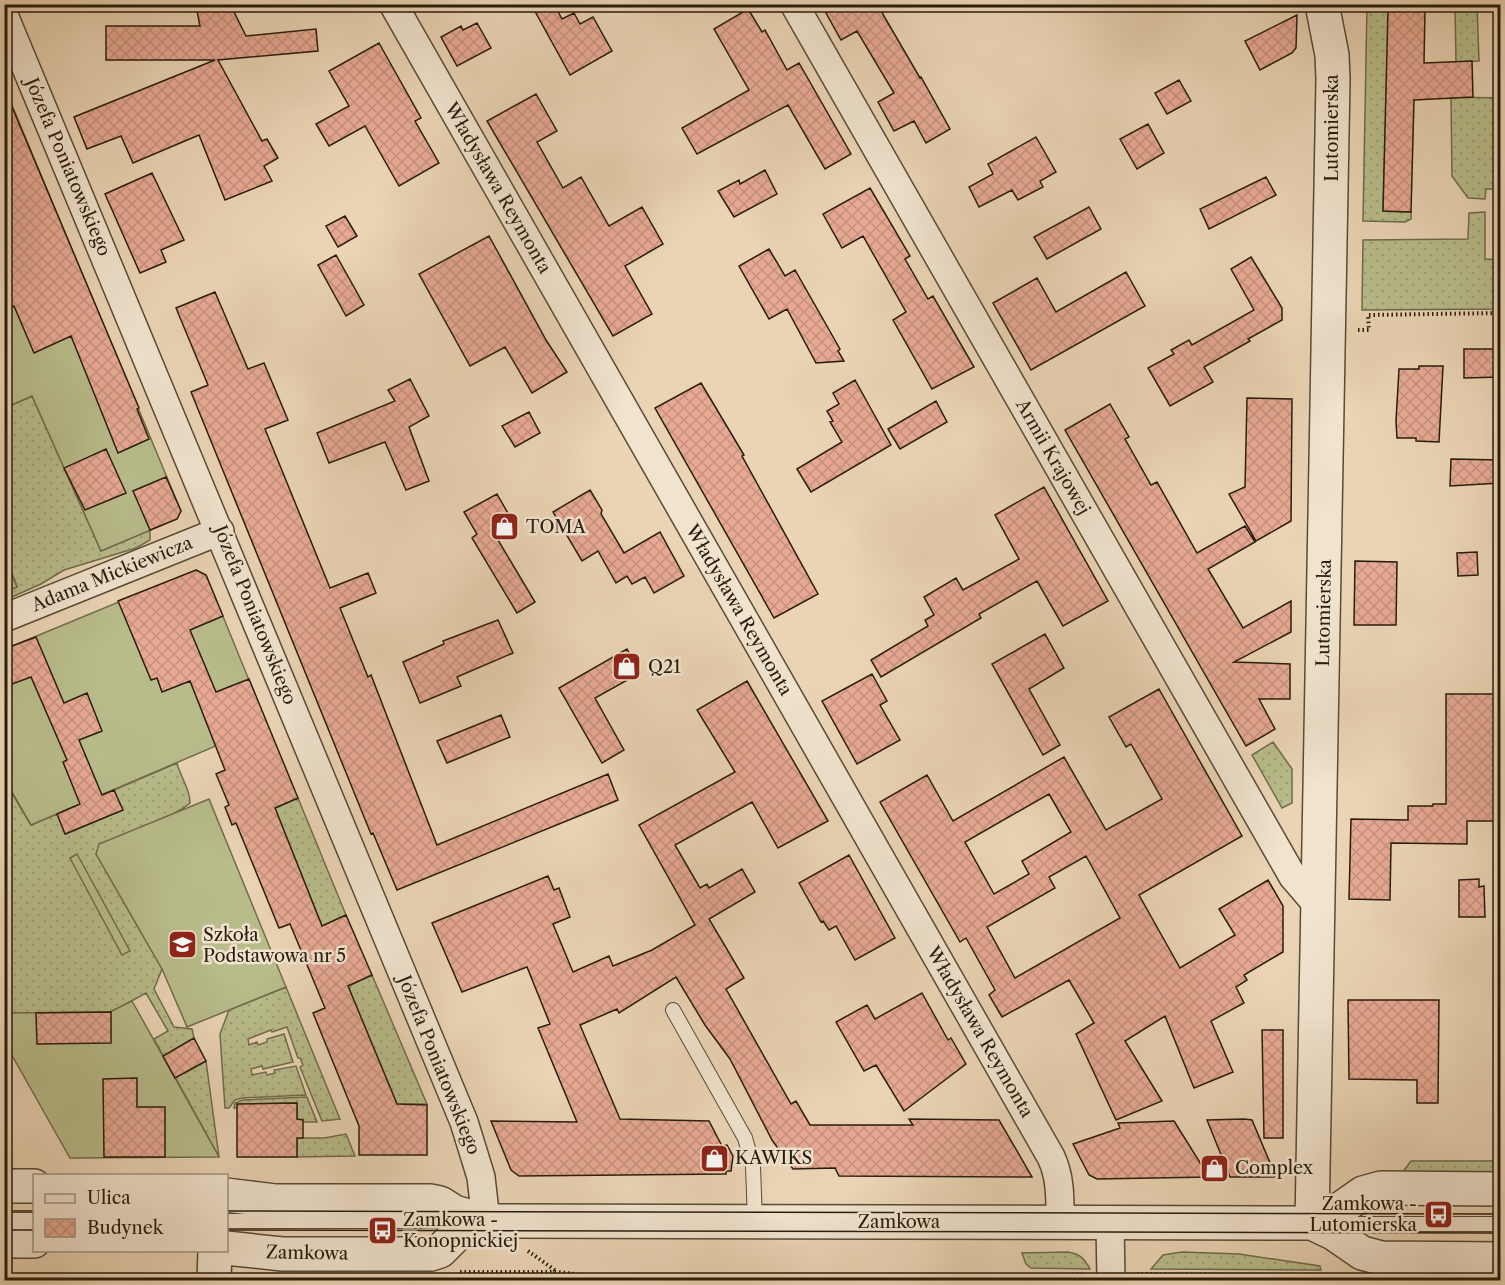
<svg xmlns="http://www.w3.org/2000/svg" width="1505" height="1285" viewBox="0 0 1505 1285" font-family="'Libre Caslon Text',serif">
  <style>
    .grass { fill: url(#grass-dots); stroke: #706c4c; stroke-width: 1.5 }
    .garden { fill: #b8bc8b; stroke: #706c4c; stroke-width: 1.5 }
    .building { fill: url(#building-cross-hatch); stroke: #281d0d; stroke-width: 1.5; fill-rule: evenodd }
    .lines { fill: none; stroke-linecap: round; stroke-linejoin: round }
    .service-casing { stroke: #584b37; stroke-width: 16 }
    .minor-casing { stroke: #584b37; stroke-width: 30 }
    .tertiary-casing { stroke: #584b37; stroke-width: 36 }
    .path { stroke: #281d0d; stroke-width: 4; stroke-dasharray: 1.5 3; stroke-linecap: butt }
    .service { stroke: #f1e3ce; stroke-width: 14 }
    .minor { stroke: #f1e3ce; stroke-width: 27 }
    .tertiary { stroke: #f1e3ce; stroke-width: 33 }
    .tram { stroke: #281d0d; stroke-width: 1.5 }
    .labels { text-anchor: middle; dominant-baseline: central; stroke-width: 5; stroke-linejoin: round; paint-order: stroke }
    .street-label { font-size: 18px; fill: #281d0d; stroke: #f1e3ce }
    .poi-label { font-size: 18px; fill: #281d0d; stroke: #f1e3ce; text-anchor: start }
  </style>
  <defs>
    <pattern id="grass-dots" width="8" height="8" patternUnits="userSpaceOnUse" patternTransform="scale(1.5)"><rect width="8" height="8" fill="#b8bc8b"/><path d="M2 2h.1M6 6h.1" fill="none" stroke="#9ea177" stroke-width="1.8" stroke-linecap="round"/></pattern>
    <pattern id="building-cross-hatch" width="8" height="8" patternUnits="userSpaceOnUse" patternTransform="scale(1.5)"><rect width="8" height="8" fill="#e7a993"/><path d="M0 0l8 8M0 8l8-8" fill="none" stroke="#c6917e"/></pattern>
  </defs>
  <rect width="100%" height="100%" fill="#ead4b4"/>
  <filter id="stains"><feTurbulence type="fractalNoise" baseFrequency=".00333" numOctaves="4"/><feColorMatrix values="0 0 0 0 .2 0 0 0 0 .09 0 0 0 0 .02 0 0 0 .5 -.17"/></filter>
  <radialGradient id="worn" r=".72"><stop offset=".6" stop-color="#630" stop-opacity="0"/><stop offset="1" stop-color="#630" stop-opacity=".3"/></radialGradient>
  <path class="grass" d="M 1367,5 L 1389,5 L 1383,211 L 1411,212 L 1411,219 L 1405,222 L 1363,221 Z
    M 1455,5 L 1477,5 L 1479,61 L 1456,62 Z
    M 1451,97 L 1500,98 L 1500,189 L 1486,189 L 1485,199 L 1468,198 L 1452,176 Z
    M 1485,212 L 1485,259 L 1500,260 L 1500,309 L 1362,310 L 1363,240 L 1468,239 L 1469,213 Z
    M 32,396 L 101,551 L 150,530 L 150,540 L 136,548 L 64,570 L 41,584 L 5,600 L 5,592 L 17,586 L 5,557 L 5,408 Z
    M 1273,742 L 1292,769 L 1292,803 L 1282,808 L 1252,755 Z
    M 177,763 C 180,776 191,791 190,803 L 182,809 L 96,854 L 162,969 L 154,989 L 174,1027 L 192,1029 L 194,1038 L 173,1050 L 176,1056 L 166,1061 L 154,1039 L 168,1031 L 146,993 L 111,1012 L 5,1013 L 4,780 L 31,825 L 57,814 L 66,834 L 122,810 L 114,790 Z
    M 298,798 L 346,915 L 322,926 L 275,808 Z
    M 372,975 L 427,1104 L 397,1104 L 348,986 Z
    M 286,987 L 340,1119 L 322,1121 L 300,1067 L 303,1065 L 300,1058 L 298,1058 L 287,1027 L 272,1032 L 271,1030 L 248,1039 L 249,1045 L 257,1042 L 258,1045 L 267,1042 L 267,1039 L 284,1034 L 293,1062 L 263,1069 L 262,1066 L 251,1069 L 252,1075 L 266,1072 L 267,1075 L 275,1073 L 274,1070 L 296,1066 L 306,1095 L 242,1098 L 235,1100 L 229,1108 L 225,1108 L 220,1034 L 229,1010 Z
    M 206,1061 L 219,1157 L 173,1073 L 185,1073 Z
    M 307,1097 L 317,1122 L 297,1122 L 297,1103 L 238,1104 L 237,1108 L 234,1108 L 235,1103 L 243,1100 Z
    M 346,1134 L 355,1156 L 297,1157 L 297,1138 L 324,1138 Z
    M 1411,1161 L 1500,1161 L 1500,1178 L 1398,1178 Z
    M 1068,1252 C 1080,1254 1084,1258 1090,1269 L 1031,1268 L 1026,1264 L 1022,1253 Z
    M 1182,1252 L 1239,1254 L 1320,1266 L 1321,1270 L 1151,1269 L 1163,1255 Z"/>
  <path class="garden" d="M 4,86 L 181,511 L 177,519 L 101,551 L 32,396 L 5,408 Z
    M 4,557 L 17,587 L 5,592 L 4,592 Z
    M 196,570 L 206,575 L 267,724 L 31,825 L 5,780 L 4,702 L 11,705 L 11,685 L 5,670 L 5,649 Z
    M 209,799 L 286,987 L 187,1027 L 162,969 L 96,854 L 99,844 Z
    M 77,854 L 130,951 L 122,955 L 70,858 Z
    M 132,1001 L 219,1157 L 70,1158 L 5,1043 L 4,1013 L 110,1012 Z"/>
  <path class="building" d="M 209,4 L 230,4 L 246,36 L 316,29 L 318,51 L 218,60 L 262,141 L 267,139 L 278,158 L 264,166 L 272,181 L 225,200 L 199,135 L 133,163 L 121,136 L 87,149 L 74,117 L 215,60 L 106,60 L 106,26 L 200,26 L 197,11 Z
    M 531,4 L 554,4 L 562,19 L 574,13 L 580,24 L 593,17 L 612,51 L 570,75 Z
    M 821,4 L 877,4 L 920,78 L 921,77 L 950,129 L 926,143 L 914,121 L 894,131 L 878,102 L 894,93 L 857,31 L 841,40 Z
    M 748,9 L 762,32 L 765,30 L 787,70 L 799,63 L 851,154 L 825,169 L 788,105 L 697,154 L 682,128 L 749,90 L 714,29 Z
    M 1388,9 L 1425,10 L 1424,63 L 1472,61 L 1473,97 L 1414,100 L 1411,212 L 1383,211 Z
    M 1297,15 L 1296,48 L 1292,53 L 1260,70 L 1245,41 Z
    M 477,23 L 491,48 L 457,66 L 441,37 L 461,26 L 463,30 Z
    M 379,43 L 421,118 L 415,121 L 439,163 L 399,186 L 365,126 L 329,146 L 316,124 L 349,106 L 329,71 Z
    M 1179,80 L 1191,101 L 1167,114 L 1155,93 Z
    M 4,88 L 139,408 L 137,409 L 149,439 L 118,453 L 71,336 L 34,353 L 14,306 L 4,310 Z
    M 536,94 L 557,131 L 537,142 L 563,188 L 581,177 L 609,226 L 642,207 L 663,244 L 625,266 L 652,314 L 613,336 L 487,121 Z
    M 1148,124 L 1164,153 L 1137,169 L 1120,139 Z
    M 1036,137 L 1056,172 L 1040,181 L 1043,187 L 1018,200 L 1012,190 L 979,207 L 969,187 L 993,174 L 988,164 Z
    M 765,170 L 777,194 L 734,217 L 718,191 L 739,180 L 740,184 Z
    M 152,173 L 184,240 L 161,250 L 166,262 L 140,273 L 105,194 Z
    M 1266,177 L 1276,195 L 1209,229 L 1200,209 Z
    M 870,188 L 910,256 L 905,259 L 928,299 L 933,296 L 974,367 L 932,389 L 893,320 L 906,312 L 863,236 L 842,248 L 823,214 Z
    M 1089,207 L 1101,229 L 1047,259 L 1034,237 Z
    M 345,216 L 357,236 L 338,247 L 326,226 Z
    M 489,236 L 546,340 L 567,372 L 532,393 L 505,347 L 470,366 L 419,274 Z
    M 769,249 L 785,276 L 795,270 L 840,349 L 838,351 L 844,361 L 816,363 L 787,309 L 769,319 L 739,266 Z
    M 336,255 L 364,305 L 346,316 L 318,265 Z
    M 1251,257 L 1282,308 L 1282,320 L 1248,339 L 1250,341 L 1204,367 L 1213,382 L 1170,406 L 1148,368 L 1174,354 L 1171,350 L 1189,340 L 1192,345 L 1254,310 L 1231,269 Z
    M 1126,272 L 1145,306 L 1031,370 L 993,303 L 1037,278 L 1056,312 Z
    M 215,292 L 248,369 L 264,363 L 288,420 L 265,429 L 330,588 L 368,573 L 376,593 L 340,608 L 368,677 L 371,675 L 437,845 L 608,774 L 618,800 L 397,890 L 373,833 L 371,834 L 191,392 L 208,385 L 176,308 Z
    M 1464,349 L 1500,349 L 1500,377 L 1464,378 Z
    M 1419,366 L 1443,366 L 1439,442 L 1416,441 L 1416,438 L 1397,438 L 1396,421 L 1399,369 L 1419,369 Z
    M 410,379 L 429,416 L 409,427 L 429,481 L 406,490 L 385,442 L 329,463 L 317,433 L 395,401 L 388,390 Z
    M 855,380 L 891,445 L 811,492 L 797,469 L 842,442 L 830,422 L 833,421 L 827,411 L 839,404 L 833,393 Z
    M 701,383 L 744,455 L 742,456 L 818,594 L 774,618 L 655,408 Z
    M 1247,398 L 1292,399 L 1291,521 L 1256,541 L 1229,494 L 1245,487 Z
    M 936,401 L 947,422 L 900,449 L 888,429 Z
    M 1110,404 L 1129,437 L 1125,439 L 1151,485 L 1157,482 L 1197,553 L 1245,526 L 1255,542 L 1208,569 L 1243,628 L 1291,601 L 1291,632 L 1234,662 L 1290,664 L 1290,699 L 1259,699 L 1275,729 L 1246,746 L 1065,430 Z
    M 529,412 L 540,433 L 515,447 L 502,426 Z
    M 106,449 L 126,493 L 85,510 L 64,468 Z
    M 1451,459 L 1500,460 L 1500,483 L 1450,486 Z
    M 166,477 L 181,511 L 177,519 L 150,530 L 133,491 Z
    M 1044,487 L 1108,601 L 1063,626 L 1037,581 L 979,614 L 981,618 L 881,677 L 871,660 L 928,626 L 925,620 L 934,615 L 924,597 L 956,578 L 963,590 L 1019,559 L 995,515 Z
    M 590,490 L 602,510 L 601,514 L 624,553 L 660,532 L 684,576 L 654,593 L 645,577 L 632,584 L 627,576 L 616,583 L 598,551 L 582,561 L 553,512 Z
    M 497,494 L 517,529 L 498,540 L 535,602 L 517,613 L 472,538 L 477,534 L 464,512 Z
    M 1477,552 L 1478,575 L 1458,576 L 1457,553 Z
    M 1355,561 L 1397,562 L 1396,625 L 1354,625 Z
    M 196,570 L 206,575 L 223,616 L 190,630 L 216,692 L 249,679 L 298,798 L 275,808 L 322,926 L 346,915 L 372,975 L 348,986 L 397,1104 L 427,1105 L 427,1155 L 359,1155 L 359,1126 L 313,1013 L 325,1008 L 290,924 L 279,928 L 236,823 L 232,825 L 225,807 L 229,805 L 216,774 L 225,770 L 190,681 L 162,692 L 157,678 L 151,680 L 118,601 Z
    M 498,620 L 513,653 L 457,677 L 461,686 L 420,703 L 403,662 L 444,644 L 443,641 Z
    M 1045,634 L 1064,668 L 1029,689 L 1060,745 L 1043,755 L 992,664 Z
    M 36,637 L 64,703 L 87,693 L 102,731 L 79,740 L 102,795 L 114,790 L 123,810 L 65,834 L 57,814 L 80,804 L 63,762 L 67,760 L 31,677 L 4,687 L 4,649 Z
    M 627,649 L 640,673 L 595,698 L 624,750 L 602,763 L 559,688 Z
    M 872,674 L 887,701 L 880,705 L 900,740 L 857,764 L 822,701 Z
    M 747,681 L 828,821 L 778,848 L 752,802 L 675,845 L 700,888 L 707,884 L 709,888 L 742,869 L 755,892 L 709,919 L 744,978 L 726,989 L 791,1104 L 796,1101 L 810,1125 L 913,1125 L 909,1119 L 999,1120 L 1032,1177 L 839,1176 L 835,1168 L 793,1169 L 772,1140 L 730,1059 L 705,1025 L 676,977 L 619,1013 L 617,1009 L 580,1025 L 620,1119 L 709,1121 L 722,1146 L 727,1145 L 733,1156 L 731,1171 L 726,1171 L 726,1174 L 519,1176 L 511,1170 L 491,1121 L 577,1122 L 538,1028 L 550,1024 L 527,967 L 462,992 L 432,923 L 548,876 L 554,890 L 559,888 L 570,917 L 553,924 L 573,972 L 609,956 L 613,966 L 652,950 L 695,925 L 639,825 L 735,772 L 697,710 Z
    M 1159,689 L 1242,836 L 1139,895 L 1180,968 L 1235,935 L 1219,909 L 1268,880 L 1283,906 L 1283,952 L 1244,975 L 1247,980 L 1236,987 L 1244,1003 L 1211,1021 L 1233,1072 L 1194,1088 L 1165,1016 L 1125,1041 L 1162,1101 L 1116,1120 L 1076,1034 L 1094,1023 L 1069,980 L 1002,1017 L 989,995 L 995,990 L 966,938 L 960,942 L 880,802 L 927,775 L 953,821 L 1064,757 L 1106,830 L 1162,799 L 1131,744 L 1126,747 L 1109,717 ZM 1049,794 L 1071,832 L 1022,861 L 1029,874 L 994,894 L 965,842 ZM 1086,856 L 1120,918 L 1015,978 L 987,927 L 1055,888 L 1049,877 Z
    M 1446,694 L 1500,694 L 1500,767 L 1495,767 L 1495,821 L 1467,821 L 1467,844 L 1391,843 L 1390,900 L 1349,899 L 1351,819 L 1408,820 L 1408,806 L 1433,806 L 1433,804 L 1446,804 Z
    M 501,715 L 510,737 L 447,763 L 437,741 Z
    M 849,855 L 895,938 L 855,960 L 836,926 L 829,930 L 823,921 L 821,922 L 799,883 Z
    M 1479,879 L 1479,887 L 1484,886 L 1485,917 L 1459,917 L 1459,880 Z
    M 922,993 L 948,1040 L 951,1038 L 966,1064 L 904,1111 L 876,1065 L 864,1071 L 836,1022 L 867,1005 L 875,1019 Z
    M 1348,1000 L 1439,1000 L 1438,1103 L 1417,1103 L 1417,1080 L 1349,1079 Z
    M 111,1012 L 111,1043 L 37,1044 L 36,1013 Z
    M 1262,1030 L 1283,1030 L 1283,1138 L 1264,1138 Z
    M 194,1038 L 206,1061 L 175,1078 L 163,1056 Z
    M 137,1078 L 137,1107 L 165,1107 L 165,1157 L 104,1157 L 103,1079 Z
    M 297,1103 L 297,1119 L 303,1120 L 303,1138 L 297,1138 L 297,1157 L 237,1157 L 237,1104 Z
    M 1244,1119 L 1252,1120 L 1276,1177 L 1230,1177 L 1207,1120 Z
    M 1174,1121 L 1209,1177 L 1097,1179 L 1089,1175 L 1073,1144 L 1120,1128 L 1118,1123 Z"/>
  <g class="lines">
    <defs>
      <path id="service" d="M 673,1010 L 745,1138 L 753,1166 L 755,1222
        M 4,1220 L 34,1220
        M 226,1221 L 455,1221
        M 1332,1224 L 1500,1224"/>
      <path id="minor" d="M 393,4 L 1051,1157 C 1061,1178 1060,1200 1060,1223
        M 794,4 L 1293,877 L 1318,906
        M 4,15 L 464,1122 L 481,1177 L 486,1221
        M 4,618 L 220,531
        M 1110,1223 L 1111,1280"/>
      <path id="tertiary" d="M 4,1186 L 34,1186
        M 226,1195 L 275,1201 L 431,1201 L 440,1203 L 454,1212 L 486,1221 L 1312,1223 L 1333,1214 L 1363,1193 L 1381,1188 L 1500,1189
        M 1312,1223 L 1333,79 L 1332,55 L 1322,4
        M 1312,1223 L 1333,1233 L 1362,1253 L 1381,1258 L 1500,1259
        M 4,1241 L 34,1241
        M 226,1248 L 282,1254 L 431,1254 L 440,1251 L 460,1231 L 486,1221
        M 214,1280 L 215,1250"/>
    </defs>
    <use href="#service" class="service-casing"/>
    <use href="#minor" class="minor-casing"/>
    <use href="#tertiary" class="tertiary-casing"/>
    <path class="path" d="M 1358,330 L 1369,330 L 1368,315 L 1500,313
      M 528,1251 L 556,1271
      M 460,1272 L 558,1272 L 601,1277 L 659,1277 L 982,1278 L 1085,1274
      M 1137,1274 L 1340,1275
      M 4,1280 L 47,1276 L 186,1278"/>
    <use href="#service" class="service"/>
    <use href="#minor" class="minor"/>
    <use href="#tertiary" class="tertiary"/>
    <path class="tram" d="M 4,1211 L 34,1211
      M 226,1211 L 1500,1214
      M 4,1230 L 34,1230
      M 226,1230 L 1500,1233"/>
  </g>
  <defs>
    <symbol id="shop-square" viewBox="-11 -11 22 22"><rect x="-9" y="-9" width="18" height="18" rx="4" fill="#8f2418" stroke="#f1e3ce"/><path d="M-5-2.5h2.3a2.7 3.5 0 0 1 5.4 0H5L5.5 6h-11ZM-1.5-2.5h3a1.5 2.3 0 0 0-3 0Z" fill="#fff"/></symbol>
    <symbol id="school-square" viewBox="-11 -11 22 22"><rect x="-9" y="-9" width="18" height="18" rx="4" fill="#8f2418" stroke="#f1e3ce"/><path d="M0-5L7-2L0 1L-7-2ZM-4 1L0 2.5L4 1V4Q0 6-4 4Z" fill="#fff"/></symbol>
    <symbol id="bus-square" viewBox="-11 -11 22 22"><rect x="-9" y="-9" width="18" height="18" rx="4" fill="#8f2418" stroke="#f1e3ce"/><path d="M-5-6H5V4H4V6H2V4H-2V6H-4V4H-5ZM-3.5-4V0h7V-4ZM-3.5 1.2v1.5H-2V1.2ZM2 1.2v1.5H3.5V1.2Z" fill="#fff"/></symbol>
  </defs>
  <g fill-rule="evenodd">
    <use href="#shop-square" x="488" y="510" width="33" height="33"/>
    <use href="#shop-square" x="610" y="650" width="33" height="33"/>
    <use href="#school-square" x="166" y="928" width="33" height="33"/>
    <use href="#shop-square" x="698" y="1142" width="33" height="33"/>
    <use href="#shop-square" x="1198" y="1152" width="33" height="33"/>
    <use href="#bus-square" x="1422" y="1198" width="33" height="33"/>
    <use href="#bus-square" x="366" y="1214" width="33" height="33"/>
  </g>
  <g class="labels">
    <g class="street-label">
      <text transform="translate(1332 128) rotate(-90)">Lutomierska</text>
      <text transform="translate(68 167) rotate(67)">Józefa Poniatowskiego</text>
      <text transform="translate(498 188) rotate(60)">Władysława Reymonta</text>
      <text transform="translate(1053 457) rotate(60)">Armii Krajowej</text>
      <text transform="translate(112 574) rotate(-22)">Adama Mickiewicza</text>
      <text transform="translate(739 610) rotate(60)">Władysława Reymonta</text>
      <text transform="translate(1324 613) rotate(-89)">Lutomierska</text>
      <text transform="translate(255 615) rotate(68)">Józefa Poniatowskiego</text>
      <text transform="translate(980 1032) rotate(60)">Władysława Reymonta</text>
      <text transform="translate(439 1065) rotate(68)">Józefa Poniatowskiego</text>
      <text x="899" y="1222">Zamkowa</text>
      <text transform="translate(307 1253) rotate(1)">Zamkowa</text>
    </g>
    <g class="poi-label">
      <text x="526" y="527">TOMA</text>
      <text x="648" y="667">Q21</text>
      <text x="203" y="935">Szkoła<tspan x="203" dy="21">Podstawowa nr 5</tspan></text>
      <text x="735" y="1158">KAWIKS</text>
      <text x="1235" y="1168">Complex</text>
      <text x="1417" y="1204" text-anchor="end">Zamkowa -<tspan x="1417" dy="21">Lutomierska</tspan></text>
      <text x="403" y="1220">Zamkowa -<tspan x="403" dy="21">Konopnickiej</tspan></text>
    </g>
  </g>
  <rect width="1505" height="1285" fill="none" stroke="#ead4b4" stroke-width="24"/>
  <rect x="6" y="6" width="1493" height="1273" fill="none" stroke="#281d0d" stroke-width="3"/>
  <rect x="12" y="12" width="1481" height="1261" fill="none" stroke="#281d0d" stroke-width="1.5"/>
  <rect x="33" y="1174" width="195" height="78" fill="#f1e3ce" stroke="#a19481" stroke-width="1.5"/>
  <rect x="45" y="1194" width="30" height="9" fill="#f1e3ce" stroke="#a19481" stroke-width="1.5"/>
  <text x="87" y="1204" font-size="18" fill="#281d0d">Ulica</text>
  <rect x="45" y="1219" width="30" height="18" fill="url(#building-cross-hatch)" stroke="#a19481" stroke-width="1.5"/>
  <text x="87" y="1234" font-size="18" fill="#281d0d">Budynek</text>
  <rect width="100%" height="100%" filter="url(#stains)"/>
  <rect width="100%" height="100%" fill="url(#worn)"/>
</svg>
